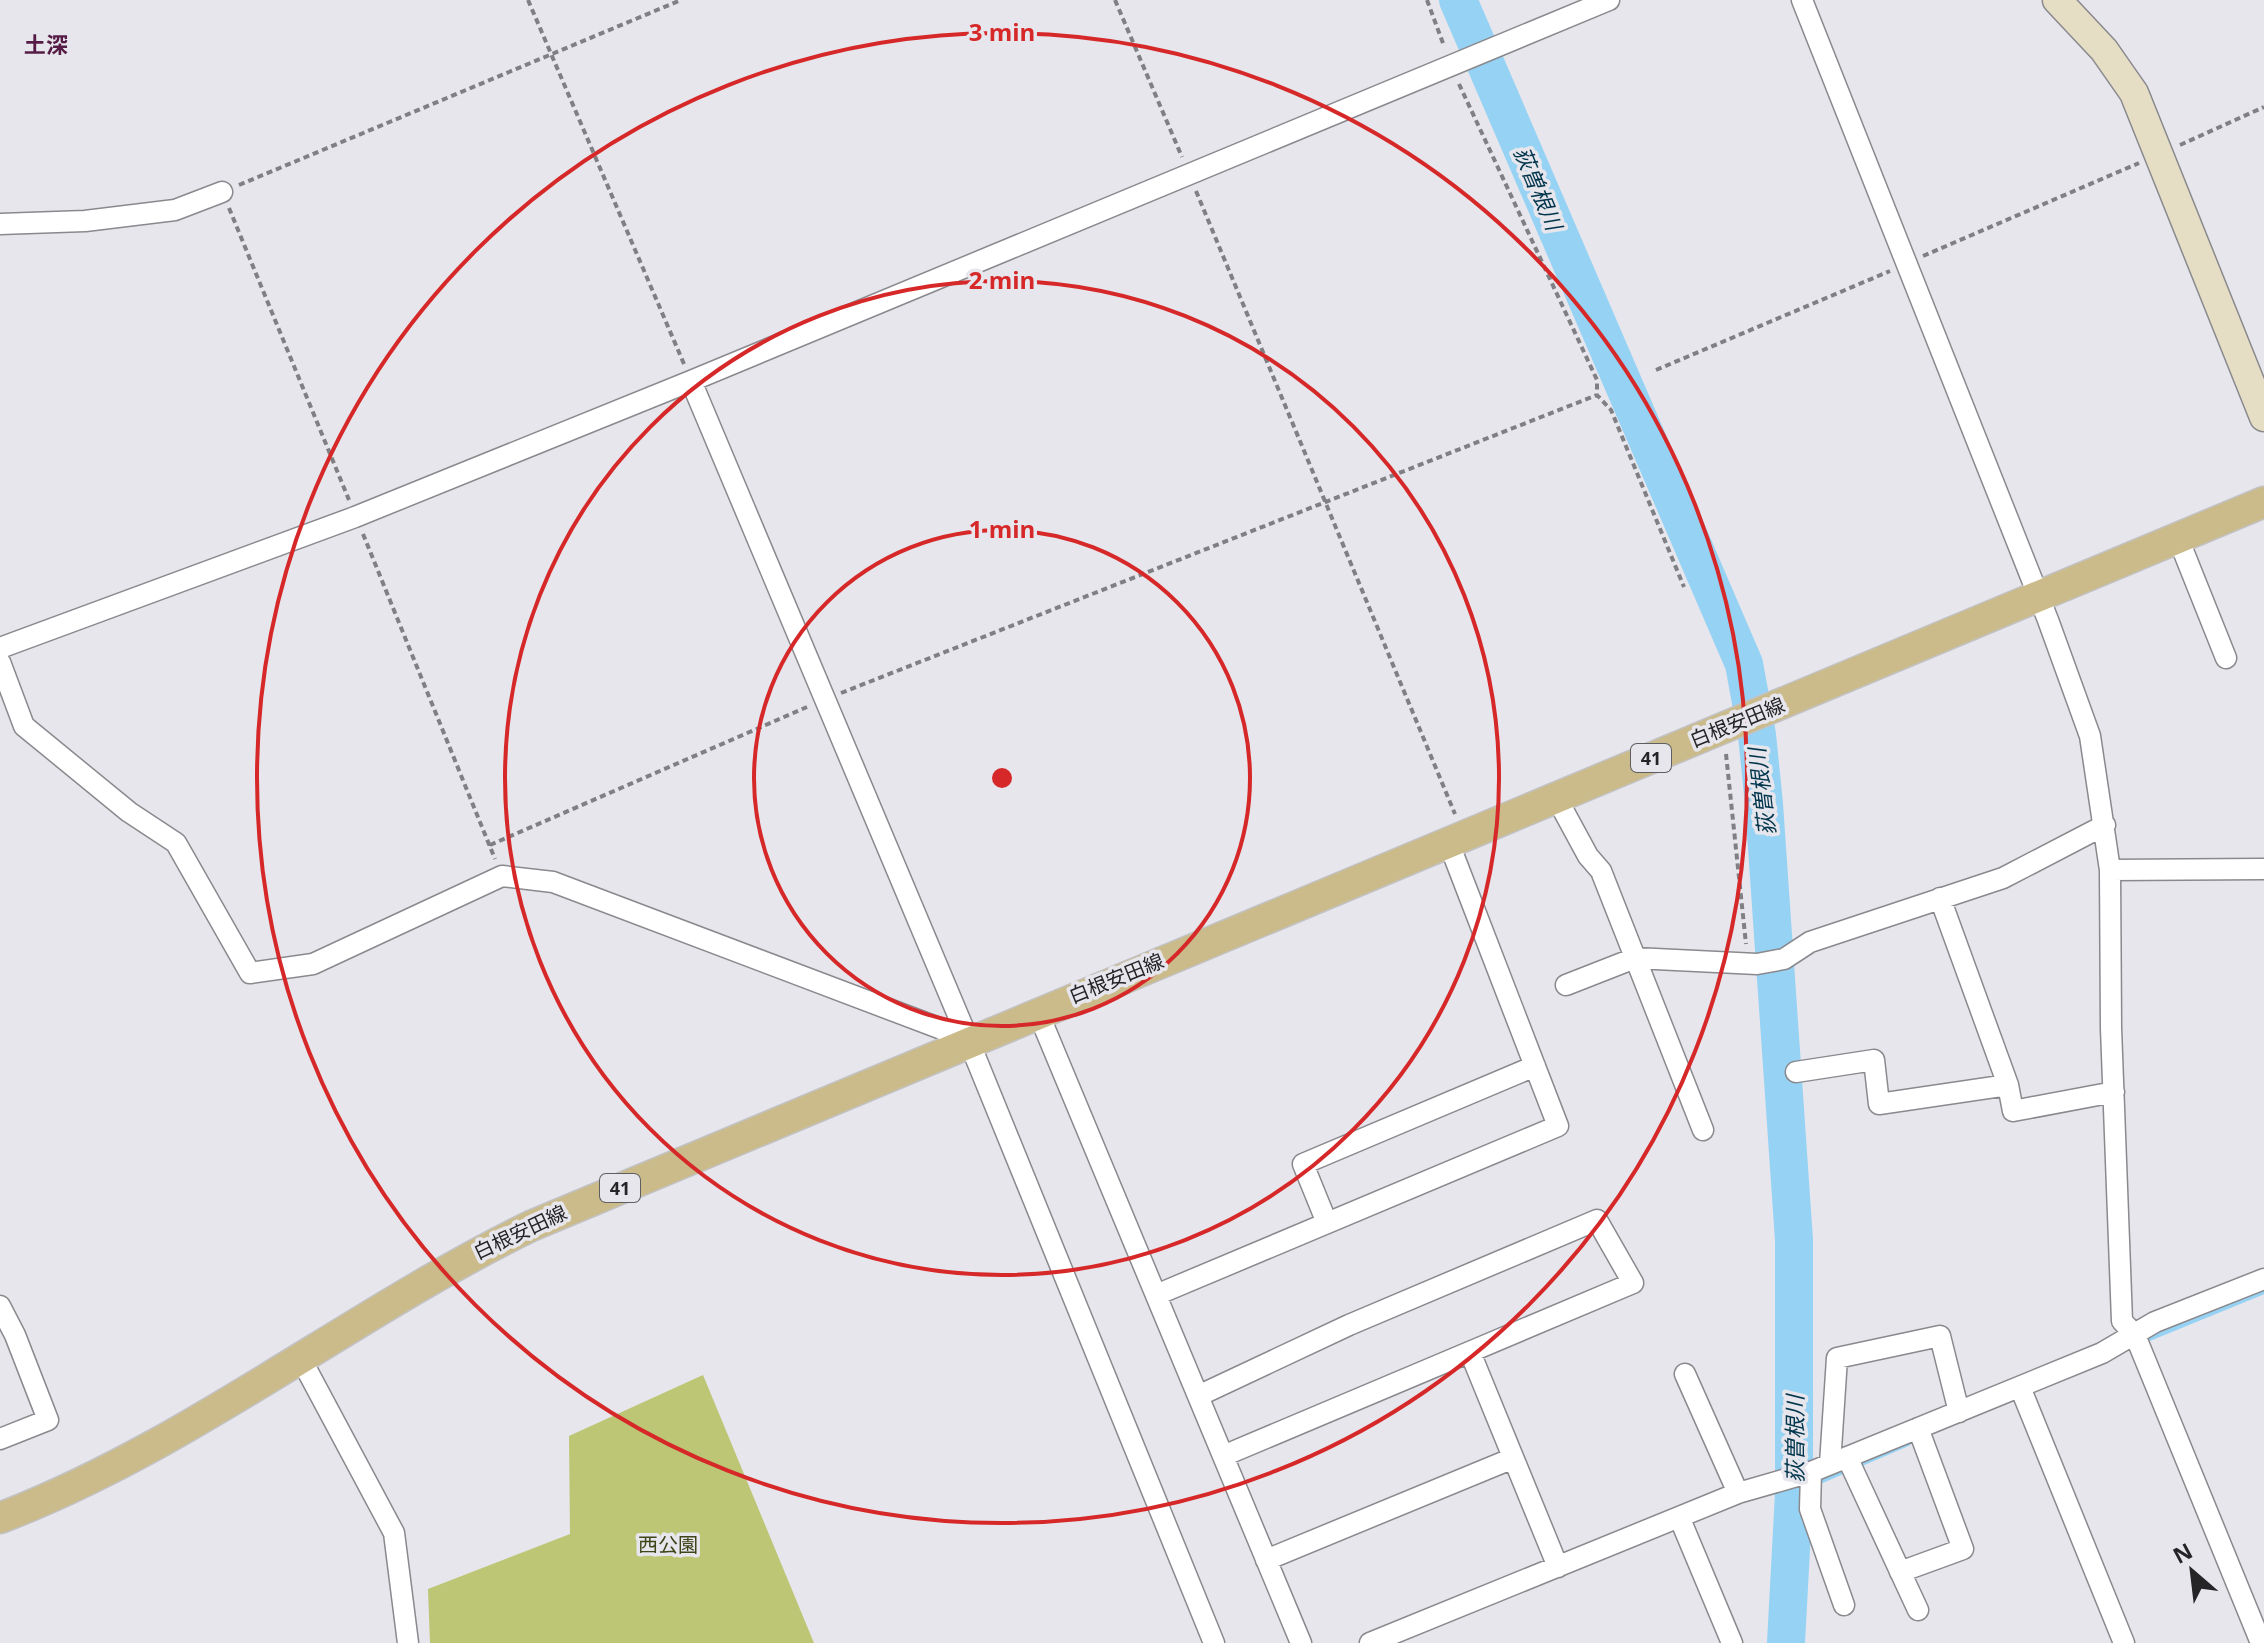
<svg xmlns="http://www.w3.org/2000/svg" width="2264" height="1643" viewBox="0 0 2264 1643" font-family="'Open Sans','Noto Sans JP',sans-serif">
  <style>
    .green { fill: #bcc674 }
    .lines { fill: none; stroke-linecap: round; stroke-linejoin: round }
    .stream { stroke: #96d2f4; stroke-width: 6 }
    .river { stroke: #96d2f4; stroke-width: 38 }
    .street-casing { stroke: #89898e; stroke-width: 23 }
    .secondary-casing { stroke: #89898e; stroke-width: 31 }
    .primary-casing { stroke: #c2c2c3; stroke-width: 33 }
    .path { stroke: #808084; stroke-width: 4; stroke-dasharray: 6 4; stroke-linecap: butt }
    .street { stroke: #fff; stroke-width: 20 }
    .secondary { stroke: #e5ddc4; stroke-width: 28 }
    .primary { stroke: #cbbb8a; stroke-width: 30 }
    .ring { fill: none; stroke: #d62828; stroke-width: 4 }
    .labels { text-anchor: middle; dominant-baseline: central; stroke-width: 7; stroke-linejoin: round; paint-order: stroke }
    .shield { fill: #e6e6ec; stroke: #5f5f62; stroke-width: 2 }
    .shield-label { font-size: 18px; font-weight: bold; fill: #252527 }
    .street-label { font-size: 20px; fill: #252527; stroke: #e6e6ec }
    .park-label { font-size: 20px; fill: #3f4419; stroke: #e6e6ec }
    .neighbourhood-label { font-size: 22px; font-weight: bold; fill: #551b44; stroke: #e6e6ec }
    .water-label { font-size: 22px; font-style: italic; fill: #03364d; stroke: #e6e6ec }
    .centre { fill: #d62828; stroke: #e6e6ec; stroke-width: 4 }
    .ring-label { font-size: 24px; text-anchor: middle; font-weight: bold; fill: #d62828; stroke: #e6e6ec; stroke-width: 7; stroke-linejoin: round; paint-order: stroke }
  </style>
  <rect width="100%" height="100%" fill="#e6e6ec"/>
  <path class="green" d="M 703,1375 L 814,1643 L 430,1643 L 428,1589 L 570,1534 L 569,1436 Z"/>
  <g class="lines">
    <path class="stream" d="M 2142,1341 L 2264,1291
      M 1815,1483 L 1908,1443"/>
    <path class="river" d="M 1458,0 L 1744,664 L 1757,735 L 1764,804 L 1794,1240 L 1794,1493 L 1786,1643"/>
    <defs>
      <path id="street" d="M 1802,0 L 2048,620 L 2090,736 L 2110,870 L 2111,1028 L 2122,1321 L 2135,1335 L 2261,1643
        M 0,224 L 85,221 L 175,210 L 222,192
        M 691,381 L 968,1039 L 1214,1643
        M 2178,538 L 2226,658
        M 0,648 L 355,517 L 691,381 L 1609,0
        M 0,662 L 24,726 L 129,812 L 176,843 L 250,973 L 313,964 L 502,876 L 553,882 L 968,1039
        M 1556,797 L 1588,856 L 1601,871 L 1703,1130
        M 2110,870 L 2264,869
        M 1940,898 L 2008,1085
        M 1566,985 L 1635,958 L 1757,964 L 1784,959 L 1810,942 L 2003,878 L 2105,825
        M 1037,1010 L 1301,1643
        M 1796,1072 L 1874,1060 L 1879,1104 L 2008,1085 L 2013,1111 L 2114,1092
        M 1327,1223 L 1303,1164 L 1535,1066
        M 1156,1295 L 1558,1126 L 1448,841
        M 0,1306 L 15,1335 L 48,1420 L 0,1439
        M 1470,1352 L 1558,1567
        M 301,1359 L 394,1533 L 408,1643
        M 1685,1374 L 1738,1493
        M 2020,1387 L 2124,1643
        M 1198,1396 L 1349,1325 L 1597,1220 L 1633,1283 L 1223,1456
        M 1847,1457 L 1918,1610
        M 1830,1464 L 1837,1358 L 1940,1336 L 1959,1412
        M 1811,1472 L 1810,1509 L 1844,1605
        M 1680,1519 L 1732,1643
        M 1266,1560 L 1511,1459
        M 1900,1572 L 1963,1549 L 1918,1428
        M 1370,1643 L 1738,1493 L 1811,1472 L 2102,1353 L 2155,1322 L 2264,1279"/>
      <path id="secondary" d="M 2057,0 L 2104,50 L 2134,93 L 2264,417"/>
      <path id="primary" d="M 0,1518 C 190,1445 349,1315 531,1226 C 1107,980 1687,744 2264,502"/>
    </defs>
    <use href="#street" class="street-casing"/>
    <use href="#secondary" class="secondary-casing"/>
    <use href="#primary" class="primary-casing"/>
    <path class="path" d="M 528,0 L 684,364
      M 1115,0 L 1182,157
      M 1427,0 L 1444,46
      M 1459,84 L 1597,380 L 1597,395 L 1611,410 L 1684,587
      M 2180,145 L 2264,107
      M 239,185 L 681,0
      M 1196,191 L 1455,814
      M 229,208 L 349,500
      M 1923,256 L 2139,163
      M 1656,370 L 1890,271
      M 363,534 L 495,859
      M 841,693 L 1597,395
      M 1726,754 L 1746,944
      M 490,845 L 807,707"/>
    <use href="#street" class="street"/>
    <use href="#secondary" class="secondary"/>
    <use href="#primary" class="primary"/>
  </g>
  <g class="ring">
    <circle cx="1002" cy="778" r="248"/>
    <circle cx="1002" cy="778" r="497"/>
    <circle cx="1002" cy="778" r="745"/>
  </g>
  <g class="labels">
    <g class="shield">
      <rect x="1631" y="744" width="40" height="28" rx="6"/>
      <rect x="600" y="1174" width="40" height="28" rx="6"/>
    </g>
    <g class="shield-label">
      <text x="1651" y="758">41</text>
      <text x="620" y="1188">41</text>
    </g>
    <g class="street-label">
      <text transform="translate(1737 722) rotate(-22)">白根安田線</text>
      <text transform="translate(1116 978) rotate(-22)">白根安田線</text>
      <text transform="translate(520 1232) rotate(-25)">白根安田線</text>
    </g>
    <g class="park-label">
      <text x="668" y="1544">西公園</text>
    </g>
    <g class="neighbourhood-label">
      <text x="46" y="44">土深</text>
    </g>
    <g class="water-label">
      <text transform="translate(1539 188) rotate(67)">荻曽根川</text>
      <text transform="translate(1761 792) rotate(-97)">荻曽根川</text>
      <text transform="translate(1794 1439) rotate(-90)">荻曽根川</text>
    </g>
  </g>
  <circle cx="1002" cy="778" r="12" class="centre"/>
  <g class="ring-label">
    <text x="1002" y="41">3 min</text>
    <text x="1002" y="289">2 min</text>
    <text x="1002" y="538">1 min</text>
  </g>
  <g transform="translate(2192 1571) rotate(332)" stroke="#e6e6ec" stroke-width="6" paint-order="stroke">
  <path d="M0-6L14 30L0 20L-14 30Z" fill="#252527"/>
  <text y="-12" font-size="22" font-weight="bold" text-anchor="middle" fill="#252527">N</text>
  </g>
</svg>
